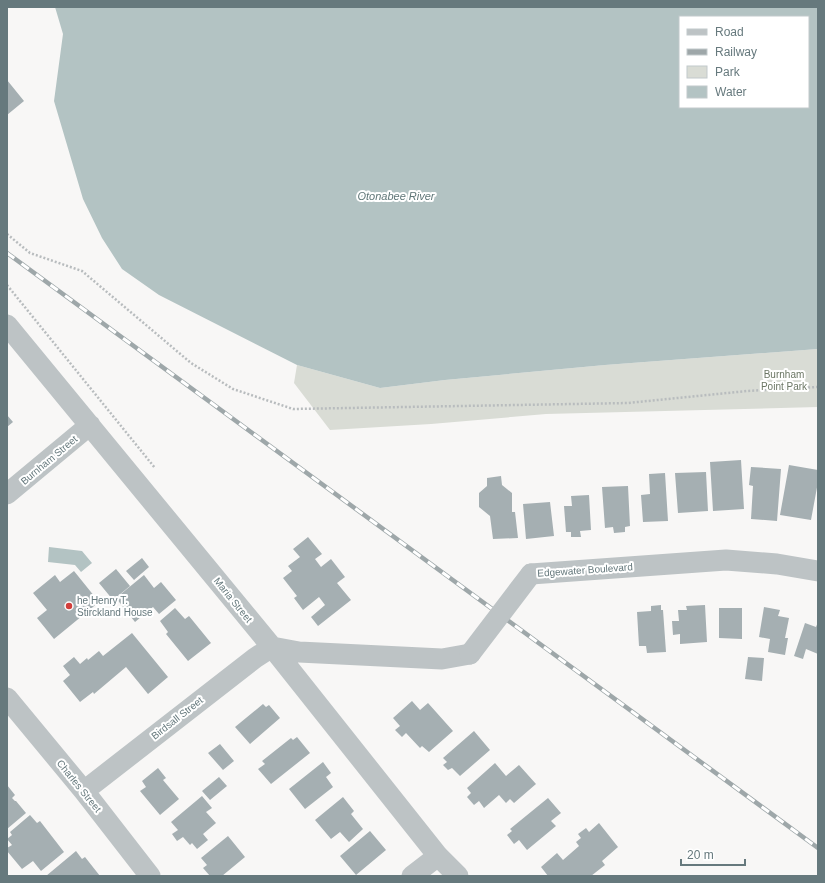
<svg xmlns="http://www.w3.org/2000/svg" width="825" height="883" viewBox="0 0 825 883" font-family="Arial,sans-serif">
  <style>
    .green { fill: #d9dcd5 }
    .water { fill: #b3c3c3; fill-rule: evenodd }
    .building { fill: #a5afb2 }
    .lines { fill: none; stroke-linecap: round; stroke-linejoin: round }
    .path { stroke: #b8bcbe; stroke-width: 2.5; stroke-dasharray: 2 2; stroke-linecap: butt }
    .street { stroke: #bdc3c5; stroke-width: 21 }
    .rail-casing { stroke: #9ea7a9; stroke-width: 4.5 }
    .rail { stroke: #fff; stroke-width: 3; stroke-dasharray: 9; stroke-linecap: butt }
    .street-bridge { stroke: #bdc3c5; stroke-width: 21 }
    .poi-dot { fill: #d23e3b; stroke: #fff; stroke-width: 1.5 }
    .labels { text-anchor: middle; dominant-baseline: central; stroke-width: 4; stroke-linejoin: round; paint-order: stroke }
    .park-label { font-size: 10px; fill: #6b7664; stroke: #fff }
    .street-label { font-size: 10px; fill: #66797d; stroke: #fff }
    .poi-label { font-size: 10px; fill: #66797d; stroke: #fff; text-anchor: start }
    .water-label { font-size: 11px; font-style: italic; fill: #607778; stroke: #fff }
  </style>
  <rect width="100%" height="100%" fill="#f8f7f6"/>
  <path class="green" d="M 818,349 L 818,407 L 546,414 L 431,424 L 330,430 L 294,383 L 297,365 L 380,388 L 445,380 L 605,365 Z"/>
  <path class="water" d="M 55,7 L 818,7 L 818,349 L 605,365 L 445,380 L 380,388 L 297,365 L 159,295 L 122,269 L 102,238 L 83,199 L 54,101 L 63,34 ZM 680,17 L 808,17 L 808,107 L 680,107 Z
    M 49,547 L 82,551 L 92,563 L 81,572 L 75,565 L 48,562 Z"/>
  <path class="building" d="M 7,80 L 24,101 L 7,115 Z
    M 7,415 L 13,422 L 7,427 Z
    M 741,460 L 744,509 L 713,511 L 710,462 Z
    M 789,465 L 818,470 L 818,482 L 811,520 L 780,515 Z
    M 751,467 L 781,469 L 777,521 L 751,519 L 753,486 L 749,485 Z
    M 706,472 L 708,511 L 678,513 L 675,473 Z
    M 665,473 L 668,521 L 643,522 L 641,495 L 650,494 L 649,474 Z
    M 501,476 L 502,485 L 512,493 L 512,512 L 515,512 L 518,538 L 493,539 L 490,516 L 479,507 L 479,493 L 487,486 L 487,478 Z
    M 628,486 L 630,526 L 625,527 L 625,532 L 614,533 L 613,527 L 605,528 L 602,487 Z
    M 589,495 L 591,530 L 580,531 L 581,537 L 571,537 L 571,532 L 566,532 L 564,506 L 572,506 L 571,496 Z
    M 550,502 L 554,536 L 526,539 L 523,504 Z
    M 308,537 L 322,554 L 315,559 L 321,567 L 331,559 L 345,577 L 337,583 L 351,600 L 318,626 L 311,617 L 325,605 L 319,597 L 303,610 L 294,598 L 297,596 L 283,578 L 292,571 L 288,566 L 300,557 L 293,549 Z
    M 142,558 L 149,567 L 134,580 L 126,571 Z
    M 116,569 L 130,586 L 113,600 L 99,583 Z
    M 74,571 L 99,602 L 54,639 L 37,618 L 47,610 L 33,593 L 55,575 L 60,582 Z
    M 144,575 L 154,588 L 161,582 L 176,600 L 159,614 L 153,607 L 135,622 L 116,598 Z
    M 661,605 L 661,610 L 663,610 L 666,652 L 647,653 L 646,646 L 639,646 L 637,612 L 651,611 L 651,606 Z
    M 705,605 L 707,642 L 680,644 L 680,634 L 673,635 L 672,621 L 679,621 L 678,610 L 687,610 L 686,606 Z
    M 764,607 L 780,610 L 778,616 L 789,618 L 785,638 L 788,638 L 785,655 L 768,652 L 770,639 L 759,637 Z
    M 175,608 L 185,619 L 189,616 L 211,643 L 188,661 L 166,634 L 168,632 L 160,621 Z
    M 719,608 L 742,608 L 742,639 L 719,638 Z
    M 818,622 L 818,654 L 806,649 L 803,659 L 794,656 L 805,623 L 816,627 Z
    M 132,633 L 168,677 L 148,694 L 126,667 L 94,694 L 93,692 L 80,702 L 63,681 L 70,675 L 63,666 L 74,657 L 80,664 L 87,658 L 88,660 L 99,651 L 103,656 Z
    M 748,657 L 764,658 L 762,681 L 745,679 Z
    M 412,701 L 420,710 L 428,703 L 453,731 L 429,752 L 422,746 L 420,748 L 406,733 L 402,737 L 395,730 L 400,726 L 393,718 Z
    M 263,704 L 266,707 L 269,705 L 280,718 L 250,744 L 235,727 Z
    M 474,731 L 490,750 L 460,776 L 452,768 L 448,770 L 443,765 L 447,762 L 443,758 Z
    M 297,737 L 310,753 L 271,784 L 258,769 L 265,764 L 262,761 L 291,738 L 293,740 Z
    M 220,744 L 234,761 L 223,770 L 208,753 Z
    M 323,762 L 331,773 L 326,777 L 333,787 L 305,809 L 289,789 Z
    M 495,763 L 506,776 L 519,765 L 536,784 L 514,803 L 510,799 L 506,803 L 499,795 L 484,808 L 479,801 L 474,805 L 467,797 L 471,793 L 467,788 Z
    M 158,768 L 166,778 L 163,780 L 179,799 L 160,815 L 140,791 L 146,787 L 142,781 Z
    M 219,777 L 227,786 L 210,800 L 202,791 Z
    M 7,785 L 15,795 L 12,798 L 15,801 L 16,801 L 26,813 L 7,829 Z
    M 202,796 L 212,808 L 206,812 L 216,823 L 203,834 L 208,840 L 197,849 L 192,843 L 190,845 L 183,837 L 177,841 L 172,834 L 178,830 L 171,822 Z
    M 343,797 L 354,811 L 351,814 L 363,829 L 349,842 L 340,832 L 331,839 L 315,820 Z
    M 548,798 L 561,813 L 551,821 L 556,826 L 527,850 L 519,840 L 514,844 L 507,835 L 512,831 L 510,829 Z
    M 30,815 L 37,823 L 40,821 L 64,852 L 41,871 L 33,861 L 22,869 L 7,851 L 7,848 L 12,845 L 7,839 L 12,835 L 10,832 Z
    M 599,823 L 618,847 L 602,861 L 605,865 L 591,876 L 548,876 L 541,867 L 557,853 L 563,860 L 579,846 L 576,842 L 581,838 L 578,834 L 586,828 L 589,832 Z
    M 370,831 L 386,850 L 356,875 L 340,856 Z
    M 228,836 L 245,857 L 222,876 L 210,876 L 203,868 L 207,865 L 201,858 Z
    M 76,851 L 82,859 L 85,857 L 100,876 L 46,876 Z"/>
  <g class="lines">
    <path class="path" d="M 7,234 L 30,253 L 82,271 L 191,363 L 233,389 L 293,409 L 628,403 L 747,391 L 818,387
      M 7,285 L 155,468"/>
    <path class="street" d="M 7,325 L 272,647 L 438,856 L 458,876
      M 7,494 L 90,425
      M 531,574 L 726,560 L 777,564 L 818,571
      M 272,647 L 299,652 L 442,659 L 470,654
      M 7,698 L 84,791 L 150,876
      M 84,791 L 255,658 L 272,647
      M 412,876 L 438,856"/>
    <defs>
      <path id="rail" d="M 7,253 L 818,848"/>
    </defs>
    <use href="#rail" class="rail-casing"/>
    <use href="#rail" class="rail"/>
    <path class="street-bridge" d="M 470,654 L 531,574"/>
  </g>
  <circle class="poi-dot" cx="69" cy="606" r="4"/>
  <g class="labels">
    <g class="park-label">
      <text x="784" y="374">Burnham<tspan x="784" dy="12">Point Park</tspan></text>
    </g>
    <g class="street-label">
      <text transform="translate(49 460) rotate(-40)">Burnham Street</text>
      <text transform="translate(585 570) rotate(-4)">Edgewater Boulevard</text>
      <text transform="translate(233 600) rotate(51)">Maria Street</text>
      <text transform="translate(177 718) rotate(-38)">Birdsall Street</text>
      <text transform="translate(79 786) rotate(51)">Charles Street</text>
    </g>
    <g class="poi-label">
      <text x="77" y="600">he Henry T.<tspan x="77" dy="12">Stirckland House</tspan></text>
    </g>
    <g class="water-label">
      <text x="396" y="196">Otonabee River</text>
    </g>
  </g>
  <rect width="825" height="883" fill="none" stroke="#66797d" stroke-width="16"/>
  <rect x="679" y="16" width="130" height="92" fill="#ffffff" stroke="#c2c9cb"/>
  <rect x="687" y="29" width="20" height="6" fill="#bdc3c5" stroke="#c2c9cb"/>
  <text x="715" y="36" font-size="12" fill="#66797d">Road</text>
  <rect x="687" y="49" width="20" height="6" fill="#9ea7a9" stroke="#c2c9cb"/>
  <text x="715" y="56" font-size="12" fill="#66797d">Railway</text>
  <rect x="687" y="66" width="20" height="12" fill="#d9dcd5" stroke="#c2c9cb"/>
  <text x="715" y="76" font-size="12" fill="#66797d">Park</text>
  <rect x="687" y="86" width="20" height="12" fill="#b3c3c3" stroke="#c2c9cb"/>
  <text x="715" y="96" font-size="12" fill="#66797d">Water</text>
  <path d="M681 859v6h64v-6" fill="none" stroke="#66797d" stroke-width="2"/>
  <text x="687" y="859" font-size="12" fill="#66797d" stroke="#ffffff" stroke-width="3" paint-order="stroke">20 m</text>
</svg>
